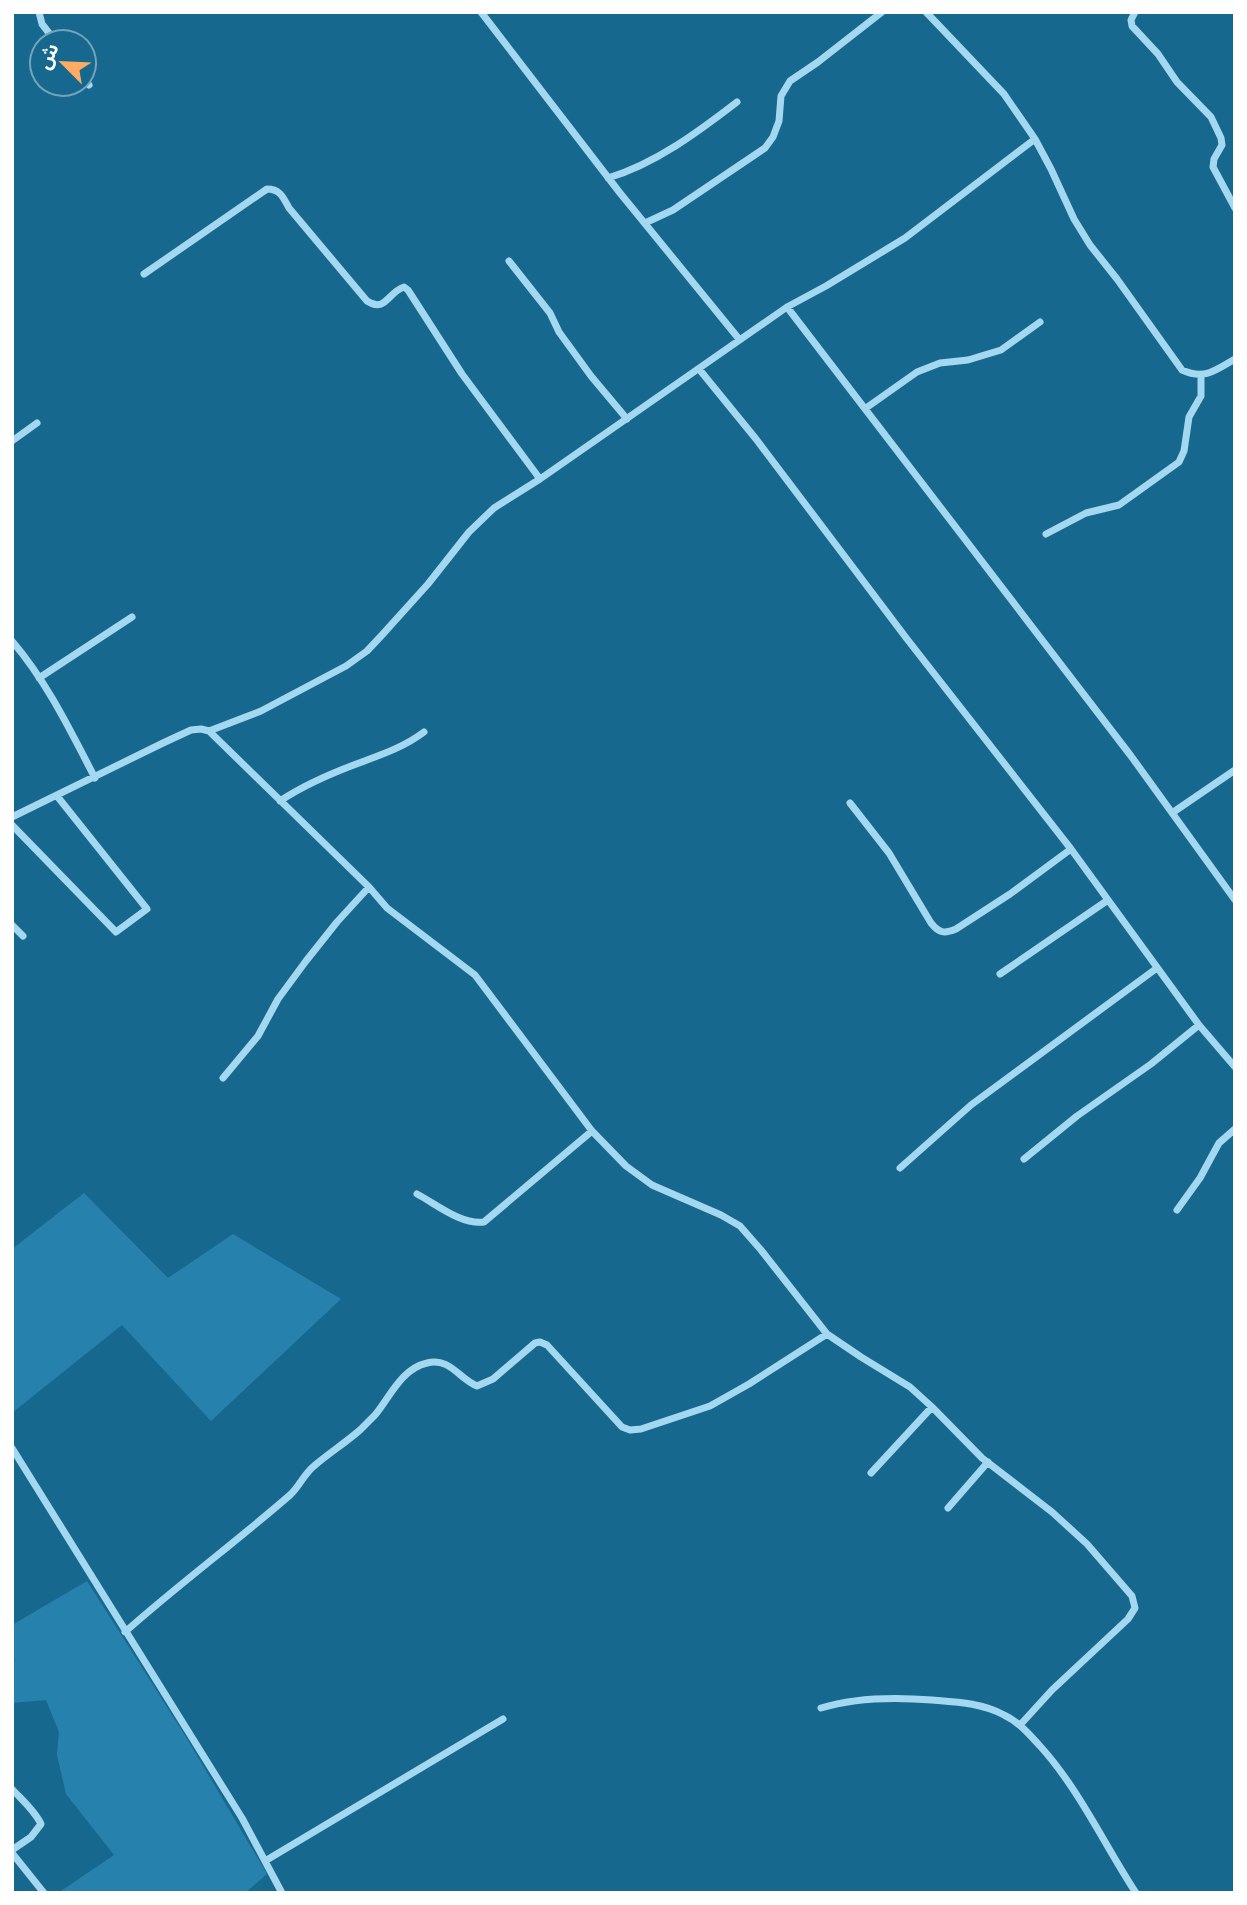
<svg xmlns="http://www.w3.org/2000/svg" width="1247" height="1905" viewBox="0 0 1247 1905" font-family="'Golos Text','Noto Sans Arabic',sans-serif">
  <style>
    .green { fill: #2682ac }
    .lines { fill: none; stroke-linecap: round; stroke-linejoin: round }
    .minor { stroke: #a3d8f0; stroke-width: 7 }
  </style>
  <rect width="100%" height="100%" fill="#17688f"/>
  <path class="green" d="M 84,1193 L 168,1278 L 233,1234 L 341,1299 L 211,1421 L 122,1325 L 12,1413 L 12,1249 Z
    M 87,1581 L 186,1737 L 267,1874 L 245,1893 L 58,1893 L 114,1855 L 66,1794 L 57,1755 L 59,1732 L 46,1700 L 12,1703 L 12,1666 L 15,1659 L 12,1652 L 12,1625 Z"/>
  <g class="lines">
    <path class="minor" d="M 39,12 L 42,24 L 56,42
      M 481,12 L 620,193 L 739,339
      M 926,12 L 1004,94 L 1035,139 L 1051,169 L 1074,219 L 1090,245 L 1117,279 L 1182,370 C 1204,380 1215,371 1235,359
      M 1135,12 L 1131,20 L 1132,26 L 1158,54 L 1177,82 L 1211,117 L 1221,138 L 1222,145 L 1214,159 L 1213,167 L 1235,208
      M 84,78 L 89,85
      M 608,178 C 655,164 698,132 737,102
      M 645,223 L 673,210 L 765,148 L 773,137 L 779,121 L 781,96 L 790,81 L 818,62 L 882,12
      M 509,261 L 550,313 L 559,332 L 591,376 L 627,419
      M 144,274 L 267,189 C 280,189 283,197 289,208 L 367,301 C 386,313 388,292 404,287 L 408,290 L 462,374 L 540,479
      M 787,307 L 1131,756 L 1235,900
      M 699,369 L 756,439 L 907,639 L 1071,849 L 1199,1025 L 1235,1067
      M 866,408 L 917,372 L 940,363 L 968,360 L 1001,350 L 1040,322
      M 12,441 L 37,423
      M 1046,534 L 1086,513 L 1119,505 L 1179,462 L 1184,451 L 1189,417 L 1201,396 L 1201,375
      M 12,641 C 47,682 70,730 95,778
      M 39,678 L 132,617
      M 209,731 L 369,887 L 387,908 L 475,975 L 592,1131 L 626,1166 L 652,1185 L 721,1215 L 740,1226 L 761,1250 L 827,1334 L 861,1357 L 910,1387 L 932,1407 L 982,1458 L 1052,1512 L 1087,1544 L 1132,1596 L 1135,1608 L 1128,1619 L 1052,1690 L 1021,1724
      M 280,801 C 304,785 332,773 359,763 C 383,754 404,747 424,732
      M 850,803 L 889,853 L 931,923 C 939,933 944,934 956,929 L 1010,894 L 1071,849
      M 1172,813 L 1235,770
      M 12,817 L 163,743 L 191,730 L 201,729 L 209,731 L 261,711 L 346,666 L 367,651 L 382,635 L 428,584 L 469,532 L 494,508 L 540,479 L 787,307 L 826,286 L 905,238 L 1035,139
      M 12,825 L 116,932 L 147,909 L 57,796
      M 12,925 L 23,936
      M 1000,974 L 1108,900
      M 223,1078 L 258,1036 L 278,999 L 306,961 L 337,922 L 369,887
      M 1024,1159 L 1077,1116 L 1151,1064 L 1199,1025
      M 900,1168 L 971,1105 L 1157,968
      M 417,1194 C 436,1204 461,1225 484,1222 L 592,1131
      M 1177,1210 L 1200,1178 L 1219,1143 L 1235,1129
      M 12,1448 L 242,1818 L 282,1893
      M 871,1473 L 932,1407
      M 948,1508 L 988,1462
      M 125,1632 C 179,1584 236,1542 290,1495 C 299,1487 304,1474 314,1466 C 328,1454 345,1443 360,1430 C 365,1425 370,1420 375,1415 C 390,1397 401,1369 427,1363 C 450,1357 459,1379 477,1386 L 493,1379 L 535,1343 L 540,1342 L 547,1345 L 622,1427 L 630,1430 L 641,1429 L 710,1406 L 749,1384 L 827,1334
      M 821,1708 C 857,1697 895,1697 932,1700 C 957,1702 982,1703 1004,1715 C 1019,1722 1029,1734 1040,1746 C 1079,1789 1104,1844 1136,1893
      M 12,1789 C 22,1800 35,1811 41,1824 L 31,1837 L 12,1850
      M 12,1853 L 44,1893
      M 265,1861 L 503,1719"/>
  </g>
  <rect width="1247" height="1905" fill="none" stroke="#ffffff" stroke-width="28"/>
  <g transform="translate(63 63) rotate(294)"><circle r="33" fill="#17688f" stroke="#74a4bc" stroke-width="2"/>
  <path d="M0-5L12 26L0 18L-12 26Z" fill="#ffac62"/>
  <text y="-10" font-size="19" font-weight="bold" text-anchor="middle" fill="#ffffff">ش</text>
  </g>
</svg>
